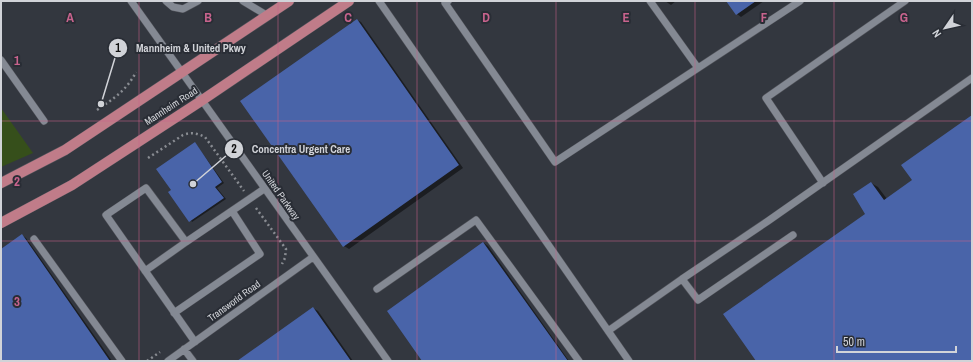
<svg xmlns="http://www.w3.org/2000/svg" width="973" height="362" viewBox="0 0 973 362" font-family="'Archivo Narrow',sans-serif">
  <style>
    .green { fill: #364f1b }
    .shadow { fill: #0007 }
    .building { fill: #4964a9 }
    .lines { fill: none; stroke-linecap: round; stroke-linejoin: round }
    .minor-casing { stroke: #52545b; stroke-width: 8 }
    .major-casing { stroke: #52545b; stroke-width: 11 }
    .path { stroke: #898c92; stroke-width: 2.5; stroke-dasharray: 2 3; stroke-linecap: butt }
    .minor { stroke: #848993; stroke-width: 7 }
    .major { stroke: #c07c89; stroke-width: 10 }
    .grid { fill: none; stroke: #c8638d; stroke-width: 1; stroke-opacity: 0.55 }
    .labels { text-anchor: middle; dominant-baseline: central; stroke-width: 4; stroke-linejoin: round; paint-order: stroke }
    .street-label { font-size: 10px; fill: #d1d3d8; stroke: #292d35 }
    .grid-label { font-size: 13px; text-anchor: middle; font-weight: bold; fill: #c8638d; stroke: #292d35; stroke-width: 4; stroke-linejoin: round; paint-order: stroke }
    .leader { fill: none; stroke: #d1d3d8; stroke-width: 1.5 }
    .callout-dot { fill: #d1d3d8; stroke: #292d35; stroke-width: 1.5 }
    .mark-label { font-size: 12px; text-anchor: middle; font-weight: bold; fill: #111 }
    .callout-label { font-size: 11px; text-anchor: middle; font-weight: bold; fill: #d1d3d8; stroke: #292d35; stroke-width: 4; stroke-linejoin: round; paint-order: stroke }
  </style>
  <rect width="100%" height="100%" fill="#33373f"/>
  <path class="green" d="M 1,108 L 33,153 L 1,167 Z"/>
  <path class="shadow" d="M 665,1 L 676,1 L 671,5 Z
    M 727,1 L 764,1 L 741,17 L 737,14 Z
    M 357,20 L 361,22 L 463,168 L 349,249 L 344,246 Z
    M 972,116 L 972,361 L 757,361 L 866,214 L 871,183 L 878,187 L 887,199 L 913,180 Z
    M 195,143 L 224,183 L 217,188 L 226,199 L 192,222 L 172,190 Z
    M 22,235 L 26,238 L 112,361 L 1,361 L 1,250 Z
    M 484,243 L 488,246 L 569,361 L 423,361 Z
    M 313,308 L 318,311 L 353,361 L 239,361 Z"/>
  <path class="building" d="M 726,1 L 756,1 L 736,15 Z
    M 357,19 L 459,165 L 343,247 L 240,101 Z
    M 972,115 L 972,361 L 756,361 L 723,314 L 865,214 L 853,194 L 871,182 L 884,200 L 912,180 L 901,165 Z
    M 195,142 L 222,182 L 215,187 L 224,198 L 189,222 L 168,192 L 171,190 L 156,169 Z
    M 22,234 L 110,361 L 1,361 L 1,249 Z
    M 483,242 L 568,361 L 422,361 L 387,311 Z
    M 313,307 L 351,361 L 237,361 Z"/>
  <g class="lines">
    <defs>
      <path id="minor" d="M 131,1 L 388,361
        M 166,1 L 173,7 L 183,9 L 198,1
        M 243,1 L 268,16
        M 379,1 L 629,361
        M 448,1 L 445,3 L 555,162 L 800,1
        M 650,1 L 698,68
        M 1,60 L 44,121
        M 823,183 L 766,98 L 905,1
        M 793,235 L 698,300 L 682,279 L 768,221 L 972,78
        M 34,239 L 122,361
        M 145,271 L 186,242
        M 377,289 L 476,220 L 579,361
        M 174,313 L 260,254 L 232,211
        M 608,331 L 682,279
        M 195,342 L 106,215 L 146,188 L 186,242 L 264,189
        M 184,349 L 193,361
        M 168,361 L 313,257"/>
      <path id="major" d="M 1,183 L 65,150 L 289,1
        M 1,223 L 72,185 L 201,101 L 349,1"/>
    </defs>
    <use href="#minor" class="minor-casing"/>
    <use href="#major" class="major-casing"/>
    <path class="path" d="M 97,110 C 113,99 127,90 136,72
      M 148,158 L 183,135 C 191,132 197,133 205,137 L 244,191
      M 256,208 L 286,249 L 285,258 L 282,264
      M 147,361 L 160,352"/>
    <use href="#minor" class="minor"/>
    <use href="#major" class="major"/>
  </g>
  <path class="grid" d="M 139,1 L 139,361M 278,1 L 278,361M 417,1 L 417,361M 556,1 L 556,361M 695,1 L 695,361M 834,1 L 834,361M 1,121 L 972,121M 1,241 L 972,241"/>
  <g class="labels">
    <g class="street-label">
      <text transform="translate(171 106) rotate(-33)">Mannheim Road</text>
      <text transform="translate(281 195) rotate(55)">United Parkway</text>
      <text transform="translate(234 301) rotate(-36)">Transworld Road</text>
    </g>
  </g>
  <g class="grid-label">
    <text x="70" y="22">A</text>
    <text x="208" y="22">B</text>
    <text x="348" y="22">C</text>
    <text x="486" y="22">D</text>
    <text x="626" y="22">E</text>
    <text x="764" y="22">F</text>
    <text x="904" y="22">G</text>
    <text x="17" y="65">1</text>
    <text x="17" y="186">2</text>
    <text x="17" y="306">3</text>
  </g>
  <path class="leader" d="M101 104L118 48M193 184L234 149"/>
  <g class="callout-dot">
    <circle cx="101" cy="104" r="4"/>
    <circle cx="193" cy="184" r="4"/>
    <circle cx="118" cy="48" r="10"/>
    <circle cx="234" cy="149" r="10"/>
  </g>
  <g class="mark-label">
    <text x="118" y="52">1</text>
    <text x="234" y="153">2</text>
  </g>
  <g class="callout-label">
    <text x="191" y="52">Mannheim &amp; United Pkwy</text>
    <text x="301" y="153">Concentra Urgent Care</text>
  </g>
  <rect width="973" height="362" fill="none" stroke="#d1d3d8" stroke-width="4"/>
  <g transform="translate(945 28) rotate(236)" stroke="#292d35" stroke-width="3" paint-order="stroke">
  <path d="M0-3L7 15L0 10L-7 15Z" fill="#d1d3d8"/>
  <text y="-6" font-size="11" font-weight="bold" text-anchor="middle" fill="#d1d3d8">N</text>
  </g>
  <path d="M837 346v6h119v-6" fill="none" stroke="#d1d3d8" stroke-width="2"/>
  <text x="843" y="346" font-size="12" fill="#d1d3d8" stroke="#292d35" stroke-width="3" paint-order="stroke">50 m</text>
</svg>
